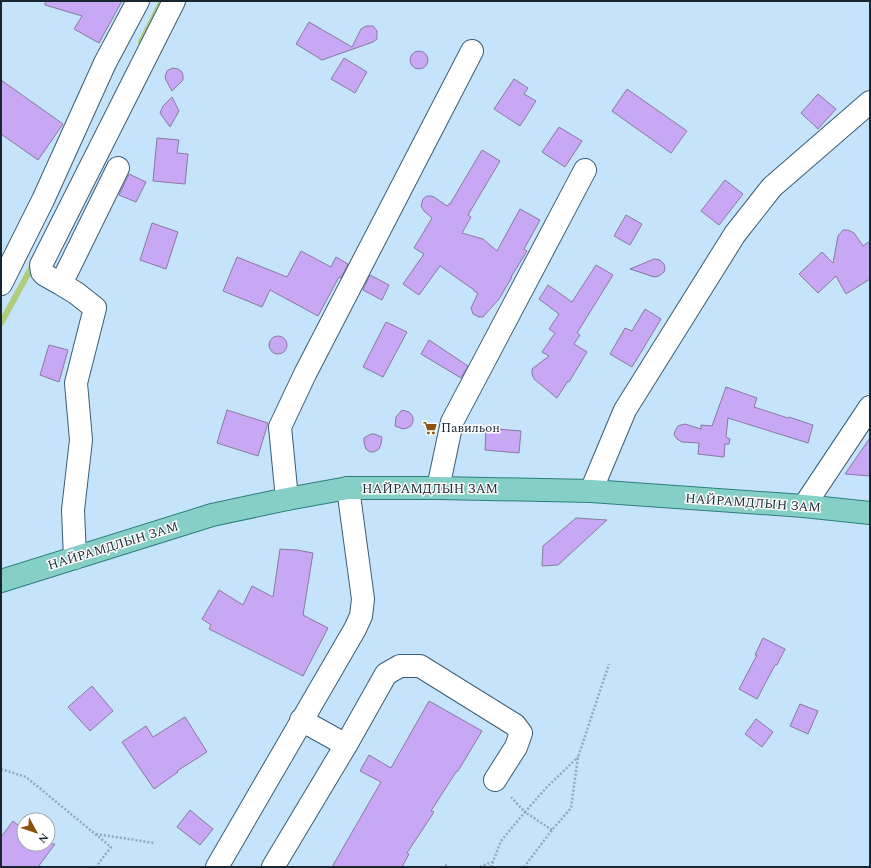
<svg xmlns="http://www.w3.org/2000/svg" width="871" height="868" viewBox="0 0 871 868" font-family="Spectral,serif">
  <style>
    .lines { fill: none; stroke-linecap: round; stroke-linejoin: round }
    .stream { stroke: #b1cc79; stroke-width: 6 }
    .building { fill: #c8a7f4; stroke: #897a9f }
    .minor-casing { stroke: #3b5c76; stroke-width: 24 }
    .major-casing { stroke: #2c7f7a; stroke-width: 24 }
    .path { stroke: #90a8bd; stroke-width: 2.5; stroke-dasharray: 2 2; stroke-linecap: butt }
    .minor { stroke: #fff; stroke-width: 22 }
    .major { stroke: #86cfc7; stroke-width: 22 }
    .labels { text-anchor: middle; dominant-baseline: central; stroke-width: 3; stroke-linejoin: round; paint-order: stroke }
    .poi-label { font-size: 13px; fill: #182631; stroke: #fff; text-anchor: start }
    .street-label { font-size: 13px; fill: #182631; stroke: #fff }
  </style>
  <rect width="100%" height="100%" fill="#c6e3fc"/>
  <g class="lines">
    <path class="stream" d="M 141,42 L 162,1
      M 1,323 L 34,263"/>
  </g>
  <path class="building" d="M 45,1 L 122,1 L 99,43 L 74,29 L 82,16 L 45,5 Z
    M 309,22 L 352,47 L 361,29 L 364,27 L 367,26 L 373,26 L 377,31 L 377,39 L 373,42 L 322,60 L 296,44 Z
    M410 60a9 9 0 1 1 18 0a9 9 0 1 1-18 0Z
    M 344,58 L 367,72 L 355,93 L 331,79 Z
    M 172,68 L 178,69 L 182,72 L 183,76 L 183,80 L 172,91 L 166,80 L 165,77 L 167,71 Z
    M 514,79 L 528,88 L 524,94 L 536,101 L 520,126 L 494,109 Z
    M 1,80 L 63,124 L 38,160 L 1,134 Z
    M 627,89 L 687,131 L 671,153 L 612,111 Z
    M 818,94 L 836,109 L 818,129 L 801,113 Z
    M 172,97 L 179,111 L 170,127 L 160,113 L 163,106 Z
    M 559,127 L 582,141 L 565,167 L 542,152 Z
    M 157,138 L 179,140 L 177,153 L 188,154 L 185,184 L 153,181 Z
    M 482,150 L 500,161 L 468,215 L 471,217 L 462,233 L 483,239 L 497,251 L 520,209 L 540,220 L 524,249 L 527,251 L 511,277 L 512,277 L 499,299 L 483,317 L 479,317 L 473,314 L 471,308 L 478,293 L 474,291 L 474,290 L 440,266 L 419,295 L 403,284 L 424,254 L 414,248 L 432,218 L 424,211 L 421,206 L 423,199 L 427,196 L 431,196 L 434,197 L 447,206 L 449,204 L 450,204 Z
    M 129,174 L 146,182 L 136,202 L 119,195 Z
    M 725,180 L 743,194 L 719,225 L 701,211 Z
    M 626,215 L 642,224 L 630,245 L 614,236 Z
    M 152,223 L 178,232 L 166,269 L 140,260 Z
    M 843,230 L 848,230 L 854,233 L 863,246 L 870,241 L 870,279 L 846,294 L 836,276 L 818,293 L 799,274 L 822,252 L 833,263 L 838,236 Z
    M 301,251 L 331,267 L 336,257 L 348,264 L 341,278 L 339,277 L 318,316 L 270,290 L 262,307 L 223,291 L 237,257 L 287,277 Z
    M 654,259 L 660,260 L 664,264 L 665,269 L 664,272 L 659,276 L 654,277 L 630,269 Z
    M 596,265 L 613,275 L 577,333 L 580,335 L 574,344 L 587,352 L 569,382 L 568,381 L 557,398 L 534,379 L 532,374 L 532,369 L 549,356 L 542,352 L 555,333 L 549,329 L 559,314 L 539,299 L 548,285 L 572,302 Z
    M 370,275 L 389,285 L 382,300 L 363,290 Z
    M 645,309 L 661,319 L 632,367 L 610,354 L 625,328 L 632,331 Z
    M 386,322 L 407,332 L 383,377 L 363,367 Z
    M269 345a9 9 0 1 1 18 0a9 9 0 1 1-18 0Z
    M 429,340 L 468,366 L 461,378 L 421,354 Z
    M 49,345 L 68,350 L 59,382 L 40,375 Z
    M 726,387 L 757,398 L 754,407 L 788,418 L 789,417 L 813,425 L 808,443 L 728,418 L 726,437 L 730,439 L 729,444 L 725,444 L 724,457 L 698,454 L 699,443 L 682,442 L 677,439 L 674,435 L 675,431 L 678,426 L 681,425 L 685,424 L 701,429 L 701,425 L 712,426 Z
    M 227,410 L 268,423 L 258,456 L 217,443 Z
    M 402,410 L 409,412 L 411,414 L 413,418 L 413,421 L 411,426 L 407,428 L 403,429 L 395,426 L 396,417 Z
    M 486,428 L 521,431 L 519,453 L 485,450 Z
    M 371,434 L 374,434 L 382,437 L 381,444 L 379,449 L 374,452 L 370,452 L 366,449 L 364,443 L 364,438 Z
    M 870,438 L 870,476 L 845,474 Z
    M 576,518 L 607,520 L 558,565 L 542,566 L 543,546 Z
    M 280,549 L 297,550 L 313,553 L 303,615 L 328,628 L 303,676 L 209,629 L 211,625 L 202,619 L 219,590 L 243,605 L 252,586 L 273,597 Z
    M 763,638 L 785,649 L 777,665 L 775,665 L 757,699 L 739,689 L 757,655 L 755,655 Z
    M 92,686 L 113,711 L 90,731 L 68,707 Z
    M 429,701 L 482,731 L 458,771 L 456,772 L 431,811 L 434,812 L 407,853 L 409,854 L 402,867 L 332,867 L 381,782 L 360,771 L 369,755 L 391,768 Z
    M 800,704 L 818,711 L 808,734 L 790,726 Z
    M 185,717 L 207,752 L 177,771 L 178,772 L 154,789 L 122,742 L 146,726 L 153,737 Z
    M 756,719 L 773,732 L 762,747 L 745,734 Z
    M 190,810 L 213,829 L 200,845 L 177,827 Z
    M 13,821 L 24,830 L 24,844 L 55,844 L 38,867 L 1,867 L 1,837 Z"/>
  <g class="lines">
    <defs>
      <path id="minor" d="M 1,284 L 43,200 L 105,63 L 138,1
        M 61,284 L 45,275 L 42,272 L 41,265 L 174,1
        M 438,488 L 452,422 L 585,170
        M 591,491 L 625,410 L 735,234 L 772,187 L 870,102
        M 287,499 L 280,427 L 305,374 L 472,51
        M 804,506 L 870,407
        M 75,558 L 73,510 L 81,440 L 76,383 L 95,308 L 76,293 L 61,284 L 118,168
        M 301,720 L 346,745
        M 217,867 L 355,629 L 361,616 L 363,599 L 348,488
        M 273,867 L 346,745 L 386,674 L 400,666 L 420,666 L 515,725 L 521,733 L 516,747 L 495,780"/>
      <path id="major" d="M 1,581 L 212,515 L 287,499 L 348,488 L 438,488 L 591,491 L 804,506 L 870,513"/>
    </defs>
    <use href="#minor" class="minor-casing"/>
    <use href="#major" class="major-casing"/>
    <path class="path" d="M 1,769 L 26,777 L 111,847 L 96,867
      M 552,830 L 525,812 L 546,788 L 578,757
      M 96,834 L 154,843
      M 445,865 L 449,867
      M 480,867 L 492,862
      M 491,867 L 501,841 L 525,812 L 510,796
      M 524,867 L 552,830 L 571,808 L 578,757 L 609,664"/>
    <use href="#minor" class="minor"/>
    <use href="#major" class="major"/>
  </g>
  <defs>
    <symbol id="supermarket-bare" viewBox="-9 -9 18 18"><path d="M-6-5.5h2.5l.6 2H6L4.5 2H-2.5L-4.4-4H-6ZM-1.5 3.2a1.3 1.3 0 1 0 .1 0ZM3 3.2a1.3 1.3 0 1 0 .1 0Z" fill="#8c530c" stroke="#fff" stroke-width="2.5" paint-order="stroke"/></symbol>
  </defs>
  <g fill-rule="evenodd">
    <use href="#supermarket-bare" x="420" y="418" width="20" height="20"/>
  </g>
  <g class="labels">
    <g class="poi-label">
      <text x="441" y="428">Павильон</text>
    </g>
    <g class="street-label">
      <text x="430" y="489">НАЙРАМДЛЫН ЗАМ</text>
      <text transform="translate(753 503) rotate(4)">НАЙРАМДЛЫН ЗАМ</text>
      <text transform="translate(113 546) rotate(-17)">НАЙРАМДЛЫН ЗАМ</text>
    </g>
  </g>
  <rect width="871" height="868" fill="none" stroke="#182631" stroke-width="4"/>
  <g transform="translate(36 832) rotate(130)"><circle r="19" fill="#ffffff" stroke="#a3a8ad"/>
  <path d="M0-3L7 15L0 10L-7 15Z" fill="#8c530c"/>
  <text y="-6" font-size="11" font-weight="bold" text-anchor="middle" fill="#182631">N</text>
  </g>
</svg>
